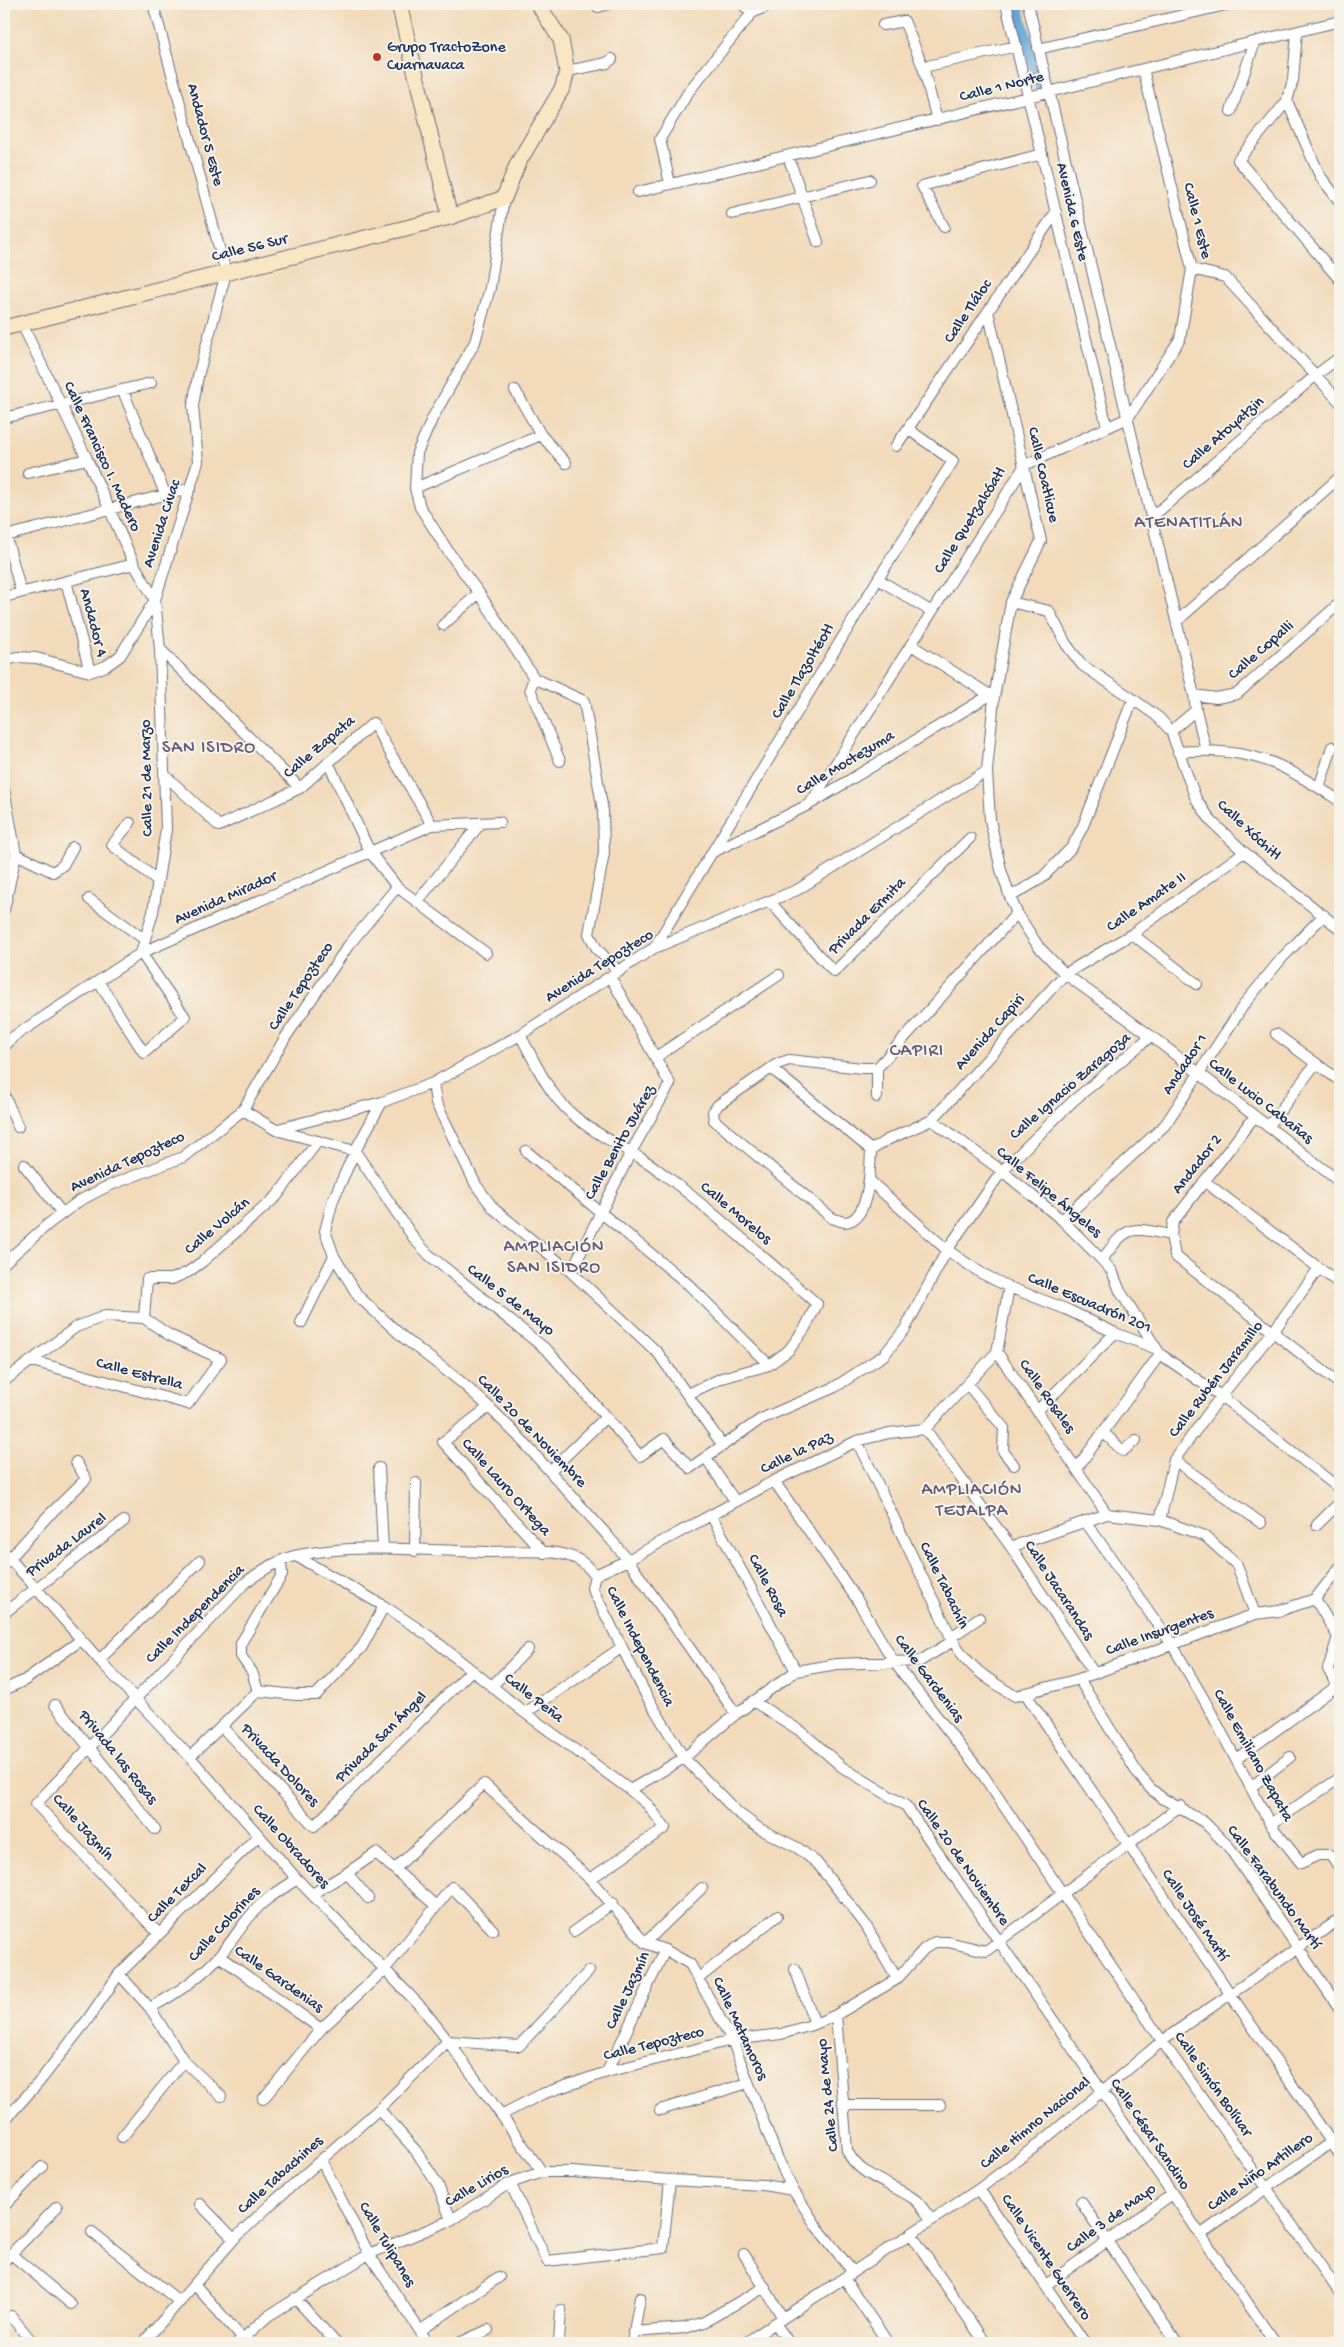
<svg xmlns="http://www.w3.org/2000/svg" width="1344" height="2347" viewBox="0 0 1344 2347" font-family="'Gochi Hand',sans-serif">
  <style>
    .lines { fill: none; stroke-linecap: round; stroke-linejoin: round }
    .canal { stroke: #61a4d5; stroke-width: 11 }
    .street-casing { stroke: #666b7e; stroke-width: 12 }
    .secondary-casing { stroke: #666b7e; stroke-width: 17 }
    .street { stroke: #fff; stroke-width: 10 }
    .secondary { stroke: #f9e7c3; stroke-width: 15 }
    .poi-dot { fill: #c8321e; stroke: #f7f3e8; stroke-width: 2 }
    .labels { text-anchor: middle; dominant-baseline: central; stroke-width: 4; stroke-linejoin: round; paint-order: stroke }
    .poi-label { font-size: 16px; fill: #1b2f5e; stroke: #f7f3e8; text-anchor: start }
    .street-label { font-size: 16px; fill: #1b2f5e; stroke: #f7f3e8 }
    .neighbourhood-label { font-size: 18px; letter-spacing: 1px; fill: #645c7a; stroke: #f7f3e8 }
  </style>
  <rect width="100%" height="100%" fill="#f7f3e8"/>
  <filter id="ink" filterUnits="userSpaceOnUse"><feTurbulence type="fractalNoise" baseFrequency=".02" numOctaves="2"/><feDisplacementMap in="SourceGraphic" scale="10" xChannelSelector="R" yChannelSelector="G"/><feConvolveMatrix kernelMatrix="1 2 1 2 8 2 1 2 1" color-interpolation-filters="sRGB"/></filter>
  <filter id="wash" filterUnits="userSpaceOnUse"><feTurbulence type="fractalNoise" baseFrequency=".0096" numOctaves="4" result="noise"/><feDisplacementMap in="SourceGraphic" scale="20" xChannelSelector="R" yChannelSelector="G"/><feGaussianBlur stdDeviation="1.12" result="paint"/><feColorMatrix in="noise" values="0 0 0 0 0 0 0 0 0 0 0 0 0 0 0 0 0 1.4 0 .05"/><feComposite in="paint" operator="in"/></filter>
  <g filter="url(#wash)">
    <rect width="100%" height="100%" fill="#f2daba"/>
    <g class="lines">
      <path class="canal" d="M 1017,4 L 1042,94"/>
    </g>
  </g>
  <g filter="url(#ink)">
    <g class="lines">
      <defs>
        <path id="street" d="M 742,4 L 752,13
          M 1006,4 L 1107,427
          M 1028,4 L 1194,695 L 1196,710 L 1171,731
          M 598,7 L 609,4
          M 883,25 L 904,21 L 923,67 L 937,120
          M 1297,32 L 1293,80 L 1287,101 L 1238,160 L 1340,280
          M 1038,49 L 1230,4
          M 923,67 L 1017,46
          M 567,71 L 607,63 L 612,59
          M 1025,81 L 1045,76
          M 1287,101 L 1320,176 L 1340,202
          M 1231,111 L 1255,42
          M 788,156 L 818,242
          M 670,184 L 660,139 L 689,91 L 752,13 L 771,4
          M 638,192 L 1340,21
          M 504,198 L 490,288 L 475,342 L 433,417 L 417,453 L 415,488 L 420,507 L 448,551 L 479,593 L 534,678 L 584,701 L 603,811 L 604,853 L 589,934 L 597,949 L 619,972
          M 732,214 L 870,180
          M 944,227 L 922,186 L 1042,154
          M 1192,269 L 1225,277 L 1340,402
          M 988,311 L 1041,541 L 1011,602 L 994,698 L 987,771 L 990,820 L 1001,870 L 1010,897 L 1017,913 L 1038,946 L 1065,974 L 1151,1036 L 1340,1182
          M 22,324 L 87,459 L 134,564 L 155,600 L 160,649 L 166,829 L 153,912 L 141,953 L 185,1017 L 144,1053 L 98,981
          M 515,390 L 541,435 L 566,463
          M 123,391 L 166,496
          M 4,418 L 151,383
          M 896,446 L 1056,212
          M 28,473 L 87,459
          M 415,488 L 541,435
          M 1152,517 L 1316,375 L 1340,357
          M 878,579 L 932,612
          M 66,581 L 90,672
          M 21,592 L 6,536 L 191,488
          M 4,597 L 134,564
          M 1011,602 L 1049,611 L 1066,644 L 1082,665 L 1133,699 L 1158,717 L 1171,731 L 1196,799 L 1212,822 L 1244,852 L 1340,929
          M 1177,621 L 1340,477
          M 443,625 L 479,593
          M 911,645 L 993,697
          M 160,649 L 300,788
          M 4,661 L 17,657 L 36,658 L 90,672 L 106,666 L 120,656 L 155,600 L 198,462 L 193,406 L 198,376 L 226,273 L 153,4
          M 534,678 L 530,689 L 560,761
          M 1194,695 L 1216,698 L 1237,694 L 1340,603
          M 1196,710 L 1206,750
          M 1178,752 C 1211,749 1249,752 1280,766 C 1301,776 1321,789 1340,801
          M 328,762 L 370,852 L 397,887 L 486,953
          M 164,774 L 219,826 L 300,788 L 373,723 L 432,825
          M 1319,788 L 1332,747
          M 4,789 L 16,854 L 4,910
          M 810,804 L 1025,465 L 1128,418 L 1180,339 L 1192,269 L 1143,69
          M 130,823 L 112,845 L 157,880
          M 715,851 L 810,804 L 990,695
          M 16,854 L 53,872 L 63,865 L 73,847
          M 1010,897 L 1042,878 L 1072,847 L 1083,826 L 1133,699
          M 89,899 L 144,939
          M 417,902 L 480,824
          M 770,902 L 834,972 L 970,838
          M 1017,913 L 877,1068 L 862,1068 L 789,1060 L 777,1064 L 718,1105 L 713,1112 L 714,1120 L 832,1218 C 835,1219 840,1221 844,1222 C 870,1222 870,1168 871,1150 L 887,1140 L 932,1120 L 1065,974 L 1132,934 L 1244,852
          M 1132,934 L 1197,984
          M 654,948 L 878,579 L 953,461 L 908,429
          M 1276,1034 L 1340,1081
          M 520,1035 C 532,1056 545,1086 561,1103 C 587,1133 626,1146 657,1169 C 713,1211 764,1258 817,1304 L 805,1328 L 789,1350 L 769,1365 L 722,1378 L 688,1394
          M 4,1047 L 13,1037 L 141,953 L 370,852 L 432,825 L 500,822
          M 656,1057 L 779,975
          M 771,1068 L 871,1150
          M 877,1068 L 877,1097
          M 433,1083 L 436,1103 L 476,1185 L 494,1209 L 571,1272 L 658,1353 L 723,1446
          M 4,1094 L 18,1127
          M 382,1102 L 355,1151 L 333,1200 L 325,1231 L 334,1256 L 358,1296 L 404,1338 L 461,1382 L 489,1407 L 518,1436 L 607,1535 L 628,1560 L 736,1714
          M 243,1110 L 276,1130 L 355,1151 L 415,1240 L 429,1255 L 548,1351 L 640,1456 L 664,1439 L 690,1468 L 761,1419 L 835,1387 L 884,1355 L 905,1329 L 947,1250 L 1002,1171 L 1073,1101 L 1151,1036
          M 1254,1117 L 1173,1222 L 1171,1235 L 1175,1256 L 1340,1384
          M 932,1120 L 1002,1171 L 1062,1220 L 1100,1258 L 1112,1271 L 1120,1291 L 1160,1354 L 1221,1396 L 1340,1489
          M 1268,1127 L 1316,1063
          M 278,1129 L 382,1102 L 433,1083 L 520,1035 L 654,948 L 797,890 L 987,771
          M 526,1151 L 689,1285 L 769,1365
          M 24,1165 L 62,1213
          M 870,1181 L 947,1250 L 981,1273 L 1009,1287 L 1068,1310 L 1115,1333 L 1157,1349
          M 1204,1181 L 1340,1284
          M 1062,1220 L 1165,1125 L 1245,1003 L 1282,958 L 1324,915
          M 1102,1260 C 1128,1224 1129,1227 1171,1235
          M 4,1263 L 47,1225 L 79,1201 L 108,1186 L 183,1157 L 243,1110 L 285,1038 L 348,946 L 397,887
          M 571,1272 L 631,1152 L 670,1084 L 611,978
          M 1009,1287 L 997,1352 L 1107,1514
          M 144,1318 L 147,1279 L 172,1279 L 188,1272 L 202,1262 L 277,1196 L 318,1141
          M 301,1323 L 334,1256
          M 32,1361 L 188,1404 L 221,1359 L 169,1335 L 144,1318
          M 4,1381 L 76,1327 L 105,1316 L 144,1318
          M 967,1384 L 1004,1428 L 1003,1451 L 1014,1465
          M 489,1407 L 443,1442 L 544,1553
          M 1038,1410 L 1115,1333
          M 925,1429 L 1011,1547 L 1094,1673
          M 1103,1432 L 1123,1451 L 1136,1440
          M 857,1441 L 951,1637 C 968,1668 986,1678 1015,1696 L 1079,1679 L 1255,1614 L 1279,1611 L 1315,1599 L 1340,1567
          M 706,1458 L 735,1501
          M 1174,1460 L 1261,1523
          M 379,1468 L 383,1549
          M 1077,1468 L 1160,1354
          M 550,1471 L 605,1418
          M 774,1481 L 856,1598 L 894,1662 L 983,1775 L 1162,2041 L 1340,2293
          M 711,1515 L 796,1671
          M 1160,1520 L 1174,1460 L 1221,1396 L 1273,1332 L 1319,1268
          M 1085,1521 L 1173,1646 L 1206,1703 L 1270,1824 L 1301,1863 L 1318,1855 L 1330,1855 L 1340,1868
          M 1317,1525 L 1340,1502
          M 1011,1547 L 1107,1514 L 1160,1520 L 1205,1536 L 1237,1565 L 1255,1614
          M 415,1551 L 416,1483
          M 4,1552 L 102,1663 L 190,1757 L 297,1879 L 423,2009 L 448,2041 L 542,2172
          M 296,1556 L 384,1606 L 429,1636 L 525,1713 L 630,1790 L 648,1805 L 665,1828 L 590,1879
          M 4,1565 L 47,1517 L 86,1479 L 76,1462
          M 595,1575 L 628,1560 L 774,1481 L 857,1441 L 889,1433 L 925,1429 L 997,1352
          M 1315,1599 L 1338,1637 L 1328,1669 L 1337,1686 L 1340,1688
          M 4,1613 L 124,1521
          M 951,1637 L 979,1618
          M 99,1660 L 200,1561
          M 1079,1679 L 1138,1774 L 1151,1789 L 1162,1798 L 1204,1822 L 1228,1846 L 1340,2009
          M 492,1686 L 528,1649
          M 4,1690 L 25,1680 L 81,1640
          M 258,1691 L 296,1695 L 316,1695 L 362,1647 L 384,1606
          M 258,1691 L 252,1672 L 241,1656 L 241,1643 L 282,1575 L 281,1561
          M 1025,1693 L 1340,2155
          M 753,1701 L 802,1732 L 842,1767 L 906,1806 L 1275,2343
          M 55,1705 L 155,1829
          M 525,1713 L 621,1648
          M 222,1727 L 314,1826 L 472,1670
          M 190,1757 L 258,1691
          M 1236,1759 L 1337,1686
          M 1251,1787 L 1290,1757
          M 630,1790 L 684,1758 L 736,1714 L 796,1671 L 837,1664 L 920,1661 L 953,1641
          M 1270,1824 L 1340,1778
          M 395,1869 L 484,1784 L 590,1879 L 645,1943 L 665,1950 L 690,1964 L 732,2040 L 778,2159 L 793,2190 L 817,2227 L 853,2272
          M 347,1873 L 368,1898
          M 312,1894 L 347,1873 L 376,1853 L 436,1906
          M 574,1931 L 613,1903
          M 159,1934 L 36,1804 L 245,1583 C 262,1570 279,1559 299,1555 C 358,1543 428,1551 489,1552 C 512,1552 550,1548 572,1557 C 582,1560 588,1567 595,1575 L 592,1588 L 646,1695 L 684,1758 L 737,1812 L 760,1829 L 798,1848 L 817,1863 L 865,1924 L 897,1979
          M 645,1943 L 702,1888
          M 219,1956 L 321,2029
          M 795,1969 L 815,2024
          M 119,1974 L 150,2008 L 184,2061 L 221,2096
          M 699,1978 L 777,1916
          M 150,2008 C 176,1994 201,1977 221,1954 C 236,1937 247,1915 265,1901 C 275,1893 287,1886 297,1879
          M 836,2015 L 847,2150 C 857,2176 893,2184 914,2199 C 921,2204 926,2214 932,2220
          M 607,2072 L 665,1950
          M 263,2099 L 321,2029 L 385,1969 L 452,1887 L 493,1930
          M 843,2105 L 940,2105
          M 379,2109 L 416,2151 L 438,2185 L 451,2220
          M 660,2110 L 748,2083
          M 501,2115 L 542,2094 L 607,2072 L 732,2040 L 781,2034 L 815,2024 L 836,2015 L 897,1979 L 924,1949 L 935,1942 L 948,1942 L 986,1951 L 1180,1806
          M 4,2121 L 40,2081 L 88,2019 L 119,1974 L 259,1835
          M 122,2137 L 184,2061
          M 321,2160 L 369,2254 L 428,2343
          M 510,2183 L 547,2261 L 663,2248 L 670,2180
          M 979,2189 L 1085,2343
          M 1081,2202 L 1177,2343
          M 200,2204 L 234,2239
          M 4,2206 L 42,2167
          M 92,2232 L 180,2302
          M 911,2234 L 985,2343
          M 1200,2235 L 1340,2136
          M 11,2254 L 71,2304
          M 744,2254 L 783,2318
          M 4,2261 L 57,2207
          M 844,2278 L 888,2343
          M 195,2285 L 242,2338
          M 1046,2285 L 1171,2195
          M 295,2298 L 336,2343
          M 11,2316 L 33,2343
          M 775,2323 L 789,2343
          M 421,2330 L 499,2277
          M 633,2332 L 685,2328 L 704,2322 L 765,2287
          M 143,2343 L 234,2239 L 271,2204 L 379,2109 L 448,2041 L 519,2046 L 589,1971
          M 238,2343 L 268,2316 L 369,2254 L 451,2220 L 510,2183 L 542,2172 L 572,2172 L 670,2180 L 763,2185 L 793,2190
          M 459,2343 L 488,2330
          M 559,2343 L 561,2310
          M 632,2343 L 640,2298
          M 745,2343 L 979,2189 L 1040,2143 L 1162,2041 L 1340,1919"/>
        <path id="secondary" d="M 399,4 L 450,217
          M 4,328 L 450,217 L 504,198 L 518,163 L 563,87 L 567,71 L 561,40 L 538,4"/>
      </defs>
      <use href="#street" class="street-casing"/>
      <use href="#secondary" class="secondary-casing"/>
      <use href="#street" class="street"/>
      <use href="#secondary" class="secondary"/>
    </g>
  </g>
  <circle class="poi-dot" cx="377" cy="57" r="5"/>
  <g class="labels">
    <g class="poi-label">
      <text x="387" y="48">Grupo TractoZone<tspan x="387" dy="18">Cuarnavaca</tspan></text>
    </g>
    <g class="street-label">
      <text transform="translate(1002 88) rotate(-14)">Calle 1 Norte</text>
      <text transform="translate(204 135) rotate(75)">Andador 5 Este</text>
      <text transform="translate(1071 212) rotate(77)">Avenida 6 Este</text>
      <text transform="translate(1196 221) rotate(76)">Calle 1 Este</text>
      <text transform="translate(250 249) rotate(-14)">Calle 56 Sur</text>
      <text transform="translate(969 312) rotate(-56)">Calle Tláloc</text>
      <text transform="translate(1224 434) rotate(-41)">Calle Atoyatzin</text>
      <text transform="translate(101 457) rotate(65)">Calle Francisco I. Madero</text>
      <text transform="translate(1042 475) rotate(77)">Calle Coatlicue</text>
      <text transform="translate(971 521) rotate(-58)">Calle Quetzalcóatl</text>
      <text transform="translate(163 524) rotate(-72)">Avenida Civac</text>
      <text transform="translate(92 623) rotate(75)">Andador 4</text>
      <text transform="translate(1262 651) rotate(-41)">Calle Copalli</text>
      <text transform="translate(804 672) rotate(-59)">Calle Tlazoltéotl</text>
      <text transform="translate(320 748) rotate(-40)">Calle Zapata</text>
      <text transform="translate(846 764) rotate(-31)">Calle Moctezuma</text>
      <text transform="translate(148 778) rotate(-91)">Calle 21 de Marzo</text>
      <text transform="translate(1248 831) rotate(43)">Calle Xóchitl</text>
      <text transform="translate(226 899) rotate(-24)">Avenida Mirador</text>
      <text transform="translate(1147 903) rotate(-35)">Calle Amate II</text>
      <text transform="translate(868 917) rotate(-45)">Privada Ermita</text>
      <text transform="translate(600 967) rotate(-32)">Avenida Tepozteco</text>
      <text transform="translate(302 987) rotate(-56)">Calle Tepozteco</text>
      <text transform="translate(991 1033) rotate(-48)">Avenida Capiri</text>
      <text transform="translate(1186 1065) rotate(-57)">Andador 1</text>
      <text transform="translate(1071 1087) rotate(-41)">Calle Ignacio Zaragoza</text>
      <text transform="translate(1260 1102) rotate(38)">Calle Lucio Cabañas</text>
      <text transform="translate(621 1143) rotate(-61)">Calle Benito Juárez</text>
      <text transform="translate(128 1163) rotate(-25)">Avenida Tepozteco</text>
      <text transform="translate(1198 1165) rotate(-52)">Andador 2</text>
      <text transform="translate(1048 1193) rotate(40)">Calle Felipe Ángeles</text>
      <text transform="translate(735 1214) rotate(40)">Calle Morelos</text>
      <text transform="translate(218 1227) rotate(-40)">Calle Volcán</text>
      <text transform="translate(510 1301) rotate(38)">Calle 5 de Mayo</text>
      <text transform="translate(1089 1304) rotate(23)">Calle Escuadrón 201</text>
      <text transform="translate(139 1375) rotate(15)">Calle Estrella</text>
      <text transform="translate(1217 1380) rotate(-52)">Calle Rubén Jaramillo</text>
      <text transform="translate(1046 1397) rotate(55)">Calle Rosales</text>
      <text transform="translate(531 1432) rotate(46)">Calle 20 de Noviembre</text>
      <text transform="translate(797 1454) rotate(-26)">Calle la Paz</text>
      <text transform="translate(505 1488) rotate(48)">Calle Lauro Ortega</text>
      <text transform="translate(67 1546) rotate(-37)">Privada Laurel</text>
      <text transform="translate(767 1586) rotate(62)">Calle Rosa</text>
      <text transform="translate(943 1586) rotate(64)">Calle Tabachín</text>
      <text transform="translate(1058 1591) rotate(57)">Calle Jacarandas</text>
      <text transform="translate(196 1615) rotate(-45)">Calle Independencia</text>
      <text transform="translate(1160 1633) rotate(-20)">Calle Insurgentes</text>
      <text transform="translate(639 1647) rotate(63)">Calle Independencia</text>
      <text transform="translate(928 1679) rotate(53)">Calle Gardenias</text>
      <text transform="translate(533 1699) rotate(38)">Calle Peña</text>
      <text transform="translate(382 1738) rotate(-45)">Privada San Ángel</text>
      <text transform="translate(1252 1756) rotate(61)">Calle Emiliano Zapata</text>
      <text transform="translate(117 1758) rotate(51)">Privada las Rosas</text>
      <text transform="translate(279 1766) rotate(47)">Privada Dolores</text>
      <text transform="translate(82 1828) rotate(48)">Calle Jazmín</text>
      <text transform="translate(290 1847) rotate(48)">Calle Obradores</text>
      <text transform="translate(962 1863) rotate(55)">Calle 20 de Noviembre</text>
      <text transform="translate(1273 1888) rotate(54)">Calle Farabundo Martí</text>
      <text transform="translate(178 1894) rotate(-45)">Calle Texcal</text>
      <text transform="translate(1194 1916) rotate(56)">Calle José Martí</text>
      <text transform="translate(225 1925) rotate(-47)">Calle Colorines</text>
      <text transform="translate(278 1980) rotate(35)">Calle Gardenias</text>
      <text transform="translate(629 1991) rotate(-65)">Calle Jazmín</text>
      <text transform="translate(739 2029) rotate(65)">Calle Matamoros</text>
      <text transform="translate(654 2045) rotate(-14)">Calle Tepozteco</text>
      <text transform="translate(1212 2085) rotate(55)">Calle Simón Bolívar</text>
      <text transform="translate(829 2095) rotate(-96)">Calle 24 de Mayo</text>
      <text transform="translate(1036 2124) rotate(-39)">Calle Himno Nacional</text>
      <text transform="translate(1149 2135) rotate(56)">Calle César Sandino</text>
      <text transform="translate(1261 2173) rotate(-35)">Calle Niño Artillero</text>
      <text transform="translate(281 2176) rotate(-42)">Calle Tabachines</text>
      <text transform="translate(477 2187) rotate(-30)">Calle Lirios</text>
      <text transform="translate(1112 2219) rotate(-36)">Calle 3 de Mayo</text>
      <text transform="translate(386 2245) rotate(59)">Calle Tulipanes</text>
      <text transform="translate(1045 2258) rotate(56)">Calle Vicente Guerrero</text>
    </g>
    <g class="neighbourhood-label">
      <text x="1189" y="523">ATENATITLÁN</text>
      <text x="209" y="748">SAN ISIDRO</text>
      <text x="917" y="1051">CAPIRI</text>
      <text x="554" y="1247">AMPLIACIÓN<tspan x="554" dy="21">SAN ISIDRO</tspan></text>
      <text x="972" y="1490">AMPLIACIÓN<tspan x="972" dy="21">TEJALPA</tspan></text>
    </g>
  </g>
  <rect width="1344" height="2347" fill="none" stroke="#f7f3e8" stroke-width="20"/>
</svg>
